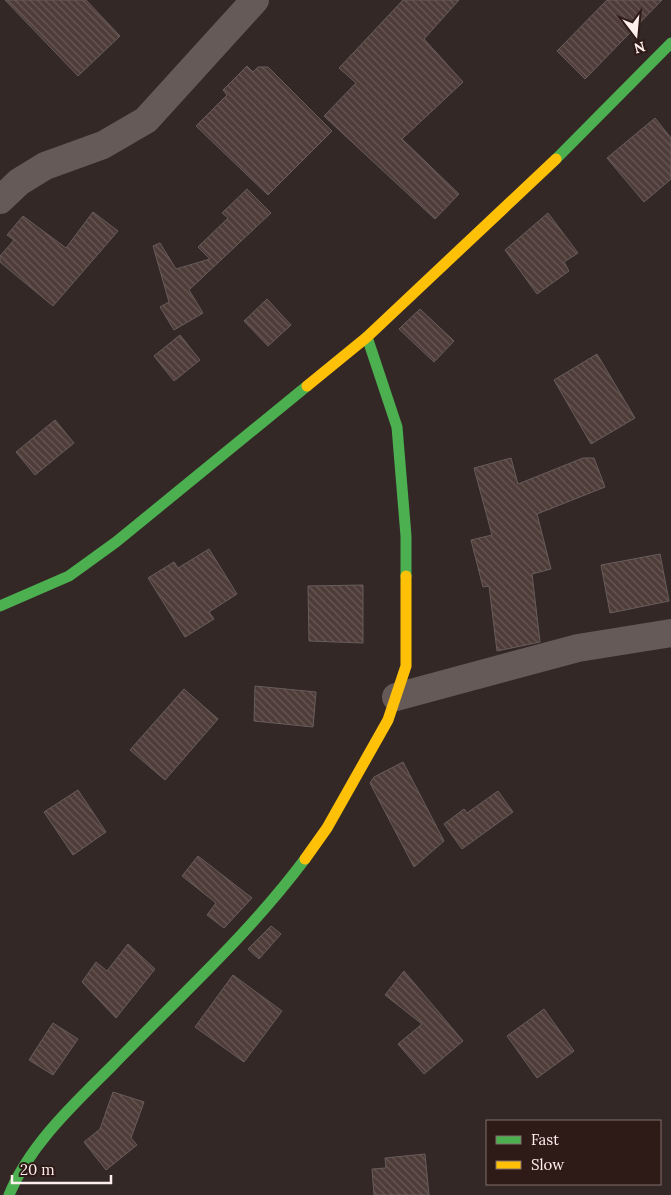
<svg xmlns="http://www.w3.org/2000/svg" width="671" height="1195" viewBox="0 0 671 1195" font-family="Lora,serif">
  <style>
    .building { fill: url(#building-back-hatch); stroke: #675d5b }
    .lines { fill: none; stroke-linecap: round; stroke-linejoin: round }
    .street { stroke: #665a58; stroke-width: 28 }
    .fast { stroke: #4caf50; stroke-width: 11 }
    .slow { stroke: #ffc107; stroke-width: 11 }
  </style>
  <defs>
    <pattern id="building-back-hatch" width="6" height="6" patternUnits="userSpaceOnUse" patternTransform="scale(1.25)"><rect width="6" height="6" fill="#4e3c39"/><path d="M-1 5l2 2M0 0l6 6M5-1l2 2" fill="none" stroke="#695856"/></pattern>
  </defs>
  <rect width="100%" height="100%" fill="#332826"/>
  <path class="building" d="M 5,0 L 86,0 L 120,36 L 78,76 Z
    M 403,0 L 459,0 L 424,39 L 463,82 L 402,139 L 459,194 L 435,219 L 324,116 L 356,83 L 339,68 Z
    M 607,0 L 662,0 L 585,79 L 557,51 Z
    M 247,66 L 253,72 L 258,67 L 268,67 L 332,131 L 268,195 L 196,126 L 227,95 L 223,90 Z
    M 655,118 L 671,138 L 671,179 L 644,202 L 607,158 Z
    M 247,189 L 271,213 L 189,290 L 203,313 L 174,330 L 160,307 L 169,302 L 153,246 L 160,243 L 176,269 L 210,259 L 198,247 L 228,218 L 222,213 Z
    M 93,212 L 118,231 L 53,306 L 0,262 L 0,256 L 14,240 L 7,235 L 23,216 L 66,248 Z
    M 548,213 L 578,253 L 564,262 L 569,271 L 537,294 L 505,250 Z
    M 267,299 L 291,325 L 268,346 L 244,321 Z
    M 420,309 L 454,341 L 434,362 L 399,329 Z
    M 180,335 L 200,360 L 174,381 L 154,356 Z
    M 597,354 L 635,418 L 591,444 L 554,380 Z
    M 55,420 L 74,443 L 35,475 L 16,452 Z
    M 511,458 L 518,484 L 583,458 L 594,458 L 605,487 L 537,514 L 551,569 L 532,574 L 540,642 L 497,651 L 489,586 L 483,587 L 471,540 L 492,535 L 474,468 Z
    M 209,549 L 237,594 L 209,612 L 214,619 L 185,637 L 148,578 L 174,562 L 178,568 Z
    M 660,554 L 669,601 L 610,613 L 601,565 Z
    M 363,585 L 363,643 L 309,641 L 308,586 Z
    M 255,686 L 316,692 L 313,727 L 254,721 Z
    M 184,689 L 218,719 L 165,780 L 130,750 Z
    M 403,762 L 444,841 L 414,867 L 370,783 L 374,777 Z
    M 78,790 L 106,832 L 73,855 L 44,812 Z
    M 498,791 L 513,812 L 462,849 L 444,824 L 464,809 L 467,813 Z
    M 198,856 L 252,898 L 224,928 L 207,915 L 216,903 L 182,876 Z
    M 271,926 L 281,934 L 259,959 L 248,949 Z
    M 128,944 L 155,969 L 116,1018 L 82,982 L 96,962 L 107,971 Z
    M 404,971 L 463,1041 L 424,1074 L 398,1044 L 422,1024 L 385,995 Z
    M 233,975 L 282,1011 L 244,1062 L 195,1027 Z
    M 544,1009 L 574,1051 L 537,1078 L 507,1036 Z
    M 53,1023 L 78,1039 L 53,1075 L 29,1060 Z
    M 113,1092 L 144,1102 L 131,1138 L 137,1145 L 106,1170 L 84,1142 L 100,1129 Z
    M 425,1154 L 429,1195 L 374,1195 L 372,1169 L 386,1168 L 385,1158 Z"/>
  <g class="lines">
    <path class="street" d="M 0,200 L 19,182 L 45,166 L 103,145 L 146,120 L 255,0
      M 396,697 L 578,648 L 671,633"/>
    <path class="fast" d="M 556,159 L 671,43
      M 367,337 L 397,427 L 406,536 L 406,576
      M 0,606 L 69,576 L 116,542 L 307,386
      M 9,1195 C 30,1144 75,1103 113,1065 C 178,998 249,934 305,859"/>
    <path class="slow" d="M 307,386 L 367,337 L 556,159
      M 305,859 L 327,828 L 388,720 L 406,666 L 406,576"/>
  </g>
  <rect x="486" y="1120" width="175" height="65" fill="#2e1a17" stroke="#816f6c"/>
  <rect x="496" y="1136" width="25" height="8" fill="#4caf50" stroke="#816f6c"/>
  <text x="531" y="1145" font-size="15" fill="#feefec">Fast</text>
  <rect x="496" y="1161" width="25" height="8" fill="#ffc107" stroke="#816f6c"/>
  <text x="531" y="1170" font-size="15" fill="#feefec">Slow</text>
  <g transform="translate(636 35) rotate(164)" stroke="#2e1a17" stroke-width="4" paint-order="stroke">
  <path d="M0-4L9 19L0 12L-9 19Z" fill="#feefec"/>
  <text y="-8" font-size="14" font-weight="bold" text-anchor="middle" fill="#feefec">N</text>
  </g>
  <path d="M12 1175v8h99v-8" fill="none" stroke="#feefec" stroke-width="2.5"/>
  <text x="20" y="1175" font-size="15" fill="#feefec" stroke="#2e1a17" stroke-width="4" paint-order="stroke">20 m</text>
</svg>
